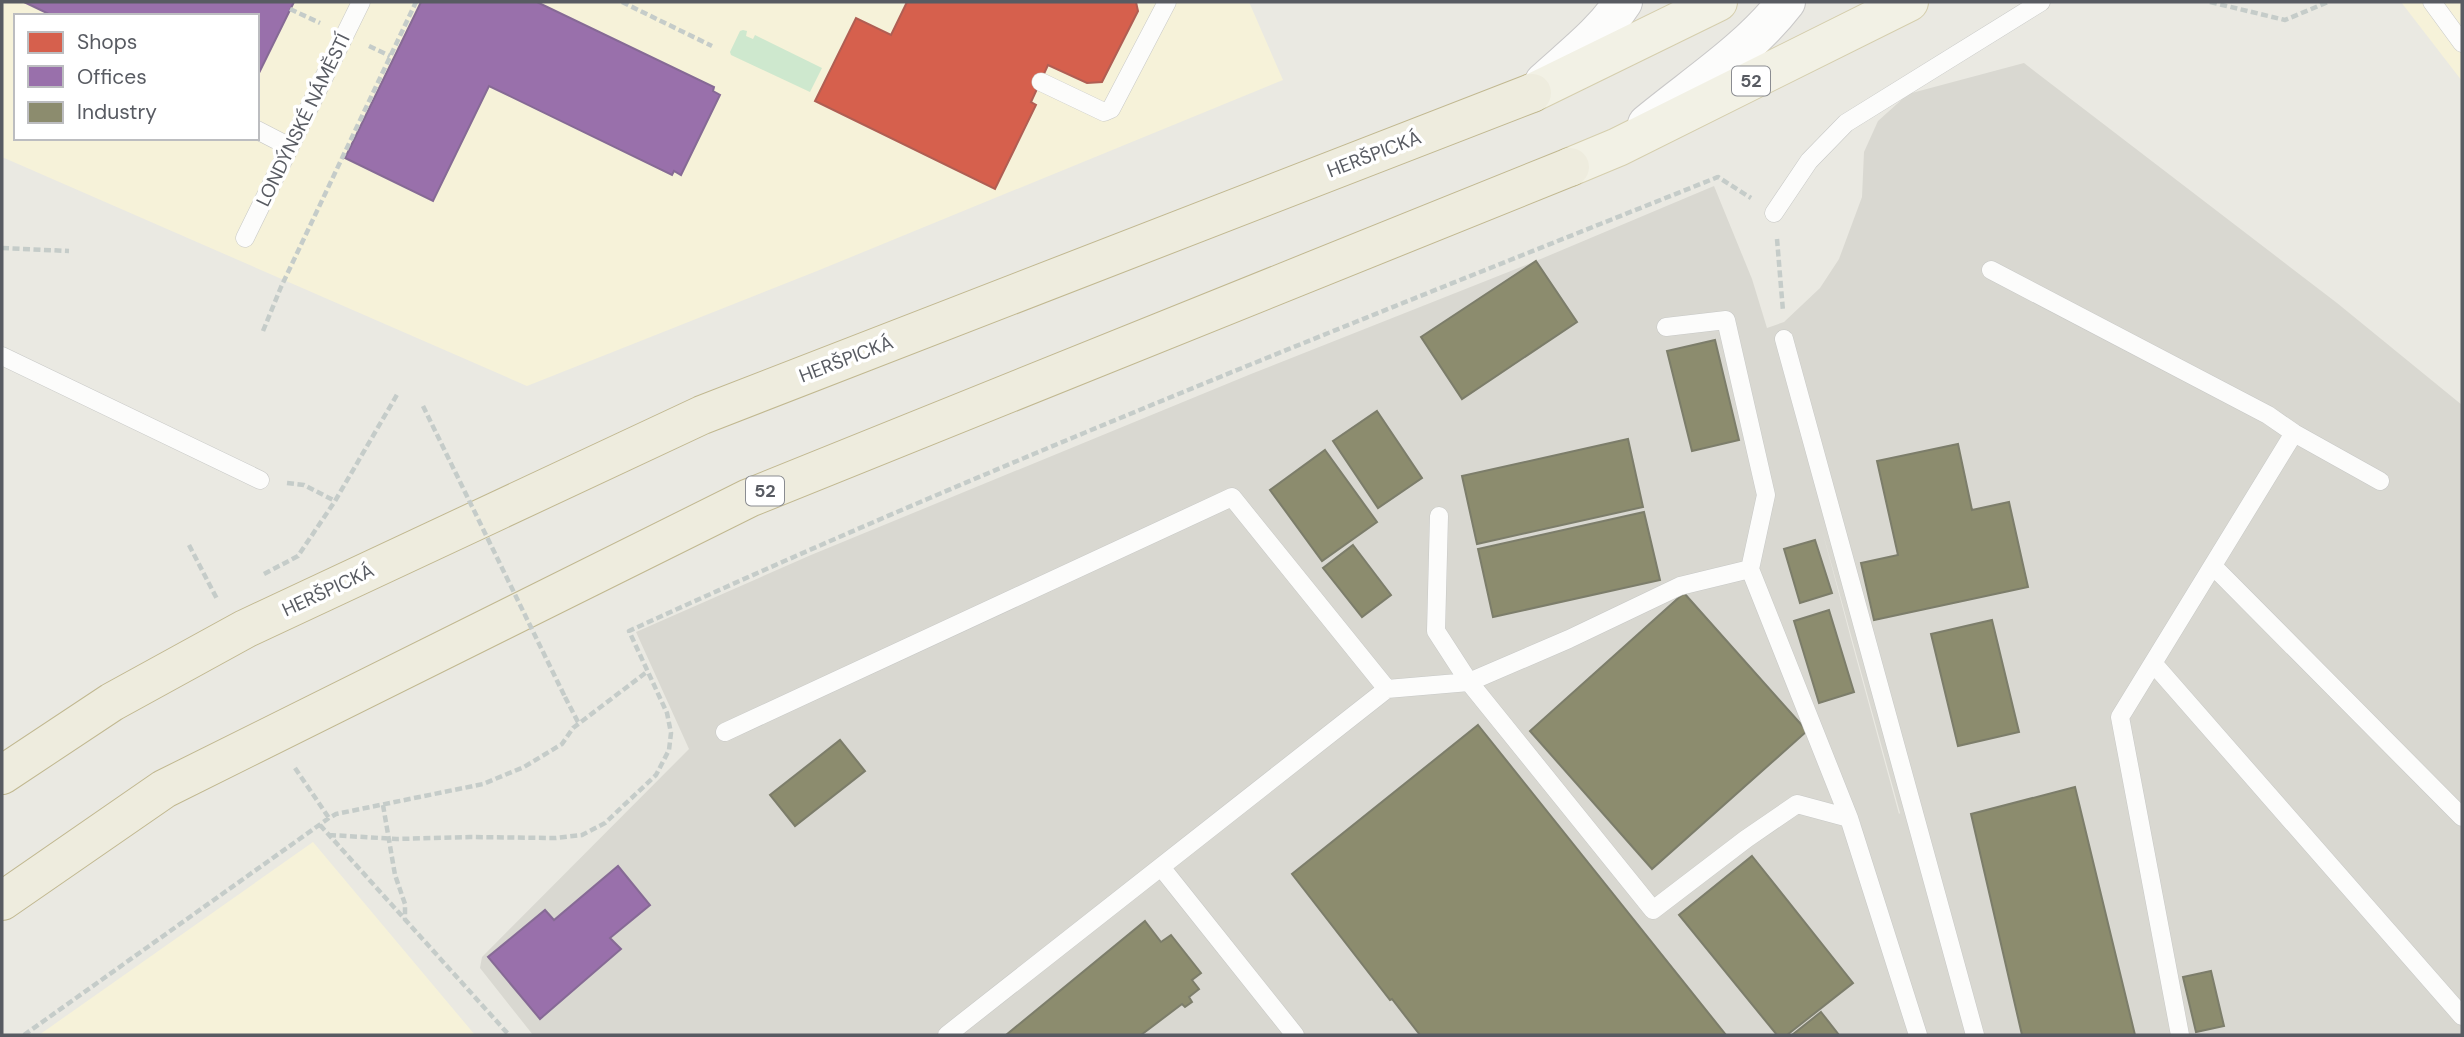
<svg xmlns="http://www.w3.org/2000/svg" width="2464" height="1037" viewBox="0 0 2464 1037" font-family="'DM Sans',sans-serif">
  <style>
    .commercial { fill: #f6f2d9; fill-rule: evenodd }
    .industrial { fill: #d9d8d1; fill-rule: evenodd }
    .green { fill: #cee8ce }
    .shops { fill: #d6604d; stroke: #b05e53; stroke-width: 2 }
    .offices { fill: #9970ab; stroke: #866a95; stroke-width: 2 }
    .industry { fill: #8c8c6e; stroke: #7c7d6a; stroke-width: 2 }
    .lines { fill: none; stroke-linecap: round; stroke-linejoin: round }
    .lane-casing { stroke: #c7c8c6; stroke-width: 19 }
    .secondary-casing { stroke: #c9c8c8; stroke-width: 40 }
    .primary-casing { stroke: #d5cead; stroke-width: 40 }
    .highway-casing { stroke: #c1b890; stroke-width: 40 }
    .path { stroke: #c5ccc9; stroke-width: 4.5; stroke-dasharray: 7 3.5; stroke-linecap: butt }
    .lane { stroke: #fcfcfb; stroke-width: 18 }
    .secondary { stroke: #fcfcfb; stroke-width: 38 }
    .primary { stroke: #f2f1e5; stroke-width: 38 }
    .highway { stroke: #eeecde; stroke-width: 38 }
    .path-bridge { stroke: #c5ccc9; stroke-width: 4.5; stroke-dasharray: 7 3.5; stroke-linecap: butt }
    .labels { text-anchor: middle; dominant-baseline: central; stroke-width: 7; stroke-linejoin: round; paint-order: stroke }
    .shield { fill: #fff; stroke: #8a8c91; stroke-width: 2 }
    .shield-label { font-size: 18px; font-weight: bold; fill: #585b62 }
    .street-label { font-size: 19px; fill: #585b62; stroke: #fff }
  </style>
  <rect width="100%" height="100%" fill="#eae9e2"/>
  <path class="commercial" d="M 2,2 L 1249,2 L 1283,80 L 817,271 L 527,386 L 2,157 ZM 16,16 L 257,16 L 257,138 L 16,138 Z
    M 2401,2 L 2462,2 L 2462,81 Z
    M 313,842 L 475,1035 L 39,1035 Z"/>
  <path class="industrial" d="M 2024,63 L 2337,303 L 2462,405 L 2462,1035 L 533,1035 L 480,968 L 482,957 L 689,749 L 636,632 L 811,555 L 1251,374 L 1536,261 L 1714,186 L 1752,279 L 1767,328 L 1784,322 L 1820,288 L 1839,259 L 1862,197 L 1864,152 L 1878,121 L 1908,94 ZM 1822,530 L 1900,813 L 1899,814 L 1851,639 Z"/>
  <path class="green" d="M 743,30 L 747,31 L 746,36 L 753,39 L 755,35 L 822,68 L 810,92 L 731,55 L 730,52 L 740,31 Z"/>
  <path class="shops" d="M 907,2 L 1136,2 L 1138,11 L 1102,82 L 1087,83 L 1048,65 L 1031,102 L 1036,105 L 995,189 L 815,101 L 856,18 L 891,35 Z"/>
  <path class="offices" d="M 24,2 L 294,2 L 257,77 L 257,16 L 53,16 Z
    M 421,2 L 537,2 L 714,87 L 713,91 L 720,95 L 681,175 L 674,171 L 672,175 L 489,86 L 433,201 L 345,158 Z
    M 618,866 L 650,905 L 610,938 L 621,949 L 540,1019 L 488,957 L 545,910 L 554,920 Z"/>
  <path class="industry" d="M 1536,261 L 1577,322 L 1462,399 L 1421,337 Z
    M 1715,340 L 1739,440 L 1692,451 L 1667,351 Z
    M 1377,411 L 1422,478 L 1378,508 L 1333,441 Z
    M 1628,439 L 1643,507 L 1477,544 L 1462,476 Z
    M 1958,444 L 1972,510 L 2009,502 L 2028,587 L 1874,620 L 1861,563 L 1898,555 L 1877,461 Z
    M 1325,450 L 1377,522 L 1322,561 L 1270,490 Z
    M 1644,512 L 1660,580 L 1493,617 L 1478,549 Z
    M 1815,540 L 1832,593 L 1800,603 L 1784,549 Z
    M 1353,545 L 1391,595 L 1362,617 L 1323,568 Z
    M 1684,593 L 1807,731 L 1652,869 L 1530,731 Z
    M 1829,610 L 1854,692 L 1819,703 L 1794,621 Z
    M 1992,620 L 2019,732 L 1958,746 L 1931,634 Z
    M 1478,725 L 1726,1035 L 1420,1035 L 1392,999 L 1390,1000 L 1292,874 Z
    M 840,740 L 865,771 L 795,826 L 770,795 Z
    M 2075,787 L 2135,1035 L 2022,1035 L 1971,814 Z
    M 1752,856 L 1853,983 L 1787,1035 L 1777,1035 L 1679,915 Z
    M 1145,921 L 1161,942 L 1171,935 L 1201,973 L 1192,980 L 1199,989 L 1189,997 L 1192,1002 L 1185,1007 L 1182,1004 L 1141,1035 L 1006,1035 Z
    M 2211,971 L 2224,1026 L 2196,1032 L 2183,977 Z
    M 1821,1012 L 1839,1035 L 1792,1035 Z"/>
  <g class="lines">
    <defs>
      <path id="lane" d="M 2432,2 L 2462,43
        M 1041,82 L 1104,112 L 1111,109 L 1167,2
        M 257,130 L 290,147
        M 1774,213 L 1809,161 L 1846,123 L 2041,2
        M 245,238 L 361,2
        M 1991,270 L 2268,415 L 2294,433 L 2380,481
        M 1666,327 L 1726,320 L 1766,495 L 1750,569 L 1849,818 L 1918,1035
        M 1784,339 L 1975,1035
        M 2,356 L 260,480
        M 1439,516 L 1436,631 L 1469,682 L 1653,910 L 1746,839 L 1797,804 L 1849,818
        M 2213,566 L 2462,817
        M 2153,663 L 2462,1016
        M 725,732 L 1232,497 L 1387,689
        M 1161,867 L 1295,1035
        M 947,1035 L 1387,689 L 1469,682 L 1569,639 L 1680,586 L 1750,569
        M 2180,1035 L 2120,717 L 2294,433"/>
      <path id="secondary" d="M 1544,82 C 1571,57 1603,33 1623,2
        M 1647,124 C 1694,85 1749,50 1786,2"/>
      <path id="primary" d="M 1532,93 L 1718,2
        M 1570,167 L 1618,147 L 1909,2"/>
      <path id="highway" d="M 2,775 L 112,702 L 245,629 L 702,415 L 1532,93
        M 2,901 L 164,789 L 749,498 L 1570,167"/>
    </defs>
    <use href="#lane" class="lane-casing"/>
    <use href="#secondary" class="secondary-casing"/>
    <use href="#primary" class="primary-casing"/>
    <use href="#highway" class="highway-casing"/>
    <path class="path" d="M 622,2 L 712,46
      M 2210,2 L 2285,20 L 2328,2
      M 290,9 L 320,23
      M 369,46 L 390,56
      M 1777,239 L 1783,311
      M 2,248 L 69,251
      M 263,331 L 281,287 L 416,2
      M 287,483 L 304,485 L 335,501
      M 189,545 L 217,599 L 219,598
      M 264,574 L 298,556 L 335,501 L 398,393
      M 565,697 L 579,724
      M 295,768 L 329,818
      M 383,805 L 395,875 L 405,904 L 405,920
      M 320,825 L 509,1035
      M 329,835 L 397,839 L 470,837 L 556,838 L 582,835 L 605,823 L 656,775 L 669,750 L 671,733 L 667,713 L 629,631 C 986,467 1353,323 1718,177 L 1751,198
      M 24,1035 L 329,818 L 336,814 L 483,784 L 524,767 L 562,744 L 573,728 L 648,671"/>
    <use href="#lane" class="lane"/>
    <use href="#secondary" class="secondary"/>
    <use href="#primary" class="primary"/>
    <use href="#highway" class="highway"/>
    <path class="path-bridge" d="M 423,406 L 565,697"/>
  </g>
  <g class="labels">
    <g class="shield">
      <rect x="1732" y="66.5" width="38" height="29" rx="5"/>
      <rect x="746" y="476.5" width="38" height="29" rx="5"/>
    </g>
    <g class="shield-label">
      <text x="1751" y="81">52</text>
      <text x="765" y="491">52</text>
    </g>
    <g class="street-label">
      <text transform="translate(303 120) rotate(-64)">LONDÝNSKÉ NÁMĚSTÍ</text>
      <text transform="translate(1374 154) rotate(-21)">HERŠPICKÁ</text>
      <text transform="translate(846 359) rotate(-21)">HERŠPICKÁ</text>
      <text transform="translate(328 590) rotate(-25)">HERŠPICKÁ</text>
    </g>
  </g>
  <rect width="2464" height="1037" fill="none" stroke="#585b62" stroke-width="7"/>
  <rect x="14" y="14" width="245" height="126" fill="#ffffff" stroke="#bcbdc0" stroke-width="2"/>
  <rect x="28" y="32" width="35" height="21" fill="#d6604d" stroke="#bcbdc0" stroke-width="2"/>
  <text x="77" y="49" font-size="21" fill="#585b62">Shops</text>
  <rect x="28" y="66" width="35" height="21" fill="#9970ab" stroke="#bcbdc0" stroke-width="2"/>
  <text x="77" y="84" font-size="21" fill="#585b62">Offices</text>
  <rect x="28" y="102" width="35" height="21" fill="#8c8c6e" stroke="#bcbdc0" stroke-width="2"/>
  <text x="77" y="119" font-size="21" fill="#585b62">Industry</text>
</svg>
